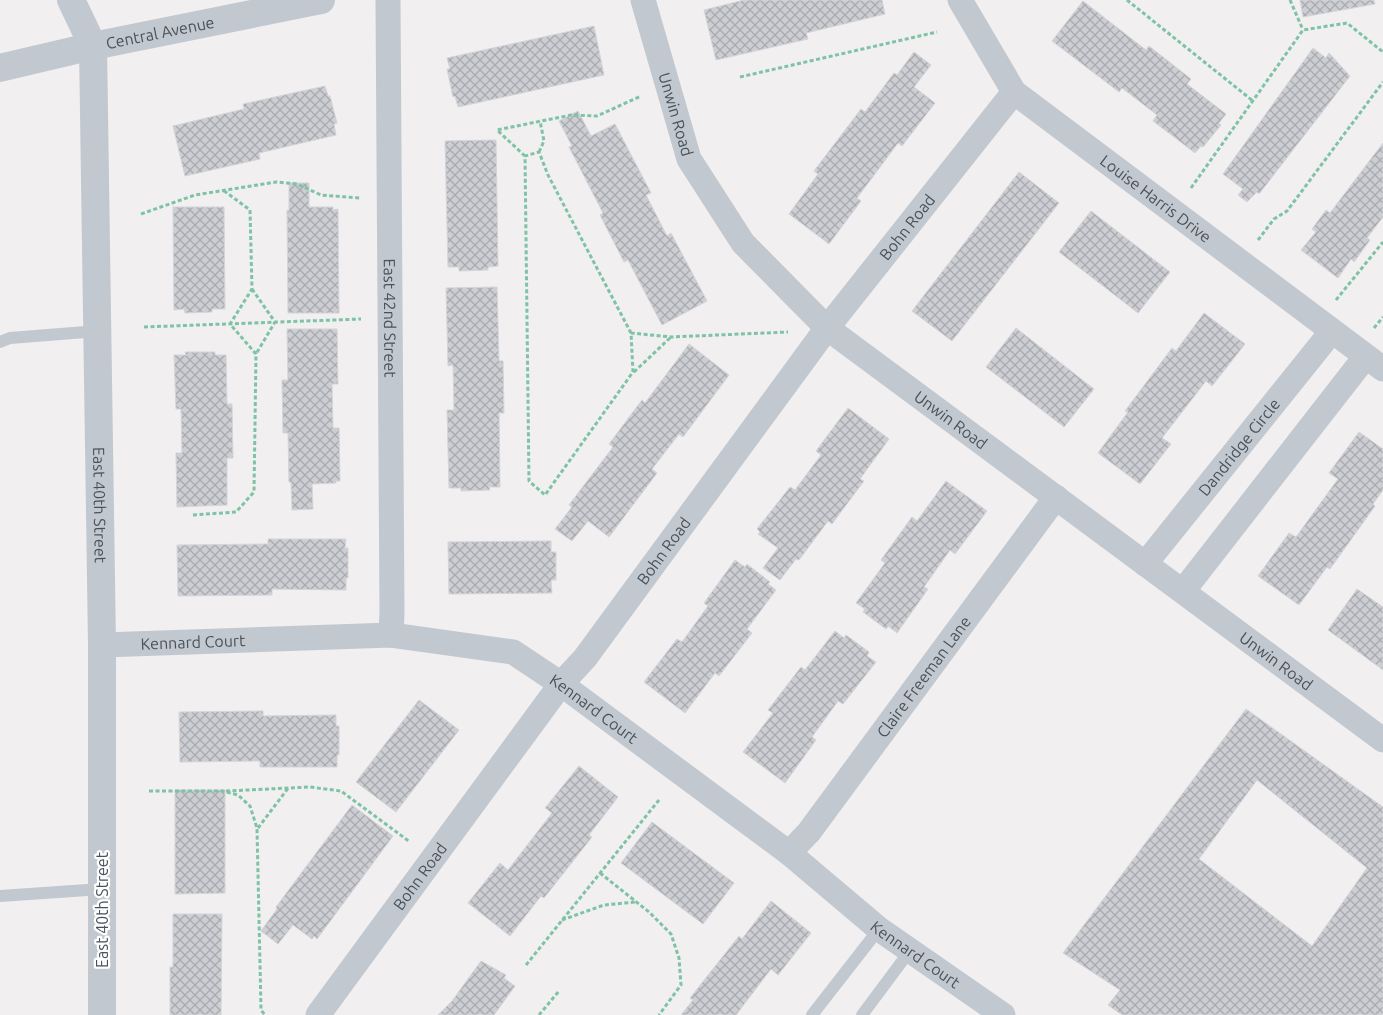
<svg xmlns="http://www.w3.org/2000/svg" width="1383" height="1015" viewBox="0 0 1383 1015" font-family="Ubuntu,sans-serif">
  <style>
    .building { fill: url(#building-cross-hatch); stroke: #d3d5d9; fill-rule: evenodd }
    .lines { fill: none; stroke-linecap: round; stroke-linejoin: round }
    .path { stroke: #7ec3a6; stroke-width: 3; stroke-dasharray: 4 2.5; stroke-linecap: butt }
    .service { stroke: #c1c8cf; stroke-width: 12 }
    .minor { stroke: #c1c8cf; stroke-width: 25 }
    .tertiary { stroke: #c1c8cf; stroke-width: 28 }
    .labels { text-anchor: middle; dominant-baseline: central; stroke-width: 4.5; stroke-linejoin: round; paint-order: stroke }
    .street-label { font-size: 16px; fill: #49515a; stroke: #fff }
  </style>
  <defs>
    <pattern id="building-cross-hatch" width="8" height="8" patternUnits="userSpaceOnUse" patternTransform="scale(1.25)"><rect width="8" height="8" fill="#ccced3"/><path d="M0 0l8 8M0 8l8-8" fill="none" stroke="#a8aaae"/></pattern>
  </defs>
  <rect width="100%" height="100%" fill="#f1efef"/>
  <path class="building" d="M 744,0 L 882,0 L 885,14 L 806,33 L 808,39 L 716,60 L 704,10 Z
    M 1300,0 L 1374,0 L 1375,4 L 1303,17 Z
    M 1083,1 L 1146,50 L 1149,46 L 1191,79 L 1187,84 L 1226,114 L 1219,123 L 1221,125 L 1203,147 L 1201,146 L 1195,153 L 1153,121 L 1157,115 L 1122,88 L 1119,92 L 1052,41 Z
    M 594,26 L 604,75 L 458,107 L 455,96 L 453,97 L 447,69 L 450,69 L 447,58 Z
    M 1313,48 L 1326,58 L 1329,53 L 1350,76 L 1259,194 L 1257,192 L 1247,202 L 1238,195 L 1243,189 L 1223,174 Z
    M 914,52 L 931,65 L 914,87 L 935,103 L 902,146 L 898,143 L 857,198 L 861,201 L 829,244 L 789,214 L 818,174 L 814,171 L 861,109 L 865,112 L 894,73 L 897,75 Z
    M 325,86 L 328,96 L 330,96 L 337,123 L 334,124 L 336,135 L 259,153 L 260,159 L 185,176 L 173,126 L 244,109 L 243,104 Z
    M 578,111 L 591,136 L 615,124 L 651,193 L 646,195 L 667,236 L 671,233 L 707,301 L 662,325 L 628,260 L 624,262 L 600,215 L 603,213 L 569,147 L 572,146 L 559,121 Z
    M 496,140 L 498,266 L 488,267 L 488,270 L 459,271 L 459,267 L 448,267 L 445,141 Z
    M 1383,143 L 1383,217 L 1367,238 L 1370,240 L 1354,262 L 1351,259 L 1338,278 L 1301,250 L 1316,232 L 1312,229 L 1326,210 L 1330,213 Z
    M 1019,172 L 1059,203 L 952,341 L 912,311 Z
    M 289,183 L 309,183 L 309,207 L 333,207 L 333,210 L 338,209 L 339,313 L 288,313 L 287,210 L 289,211 Z
    M 173,207 L 224,207 L 225,309 L 212,309 L 212,312 L 185,313 L 184,309 L 174,310 Z
    M 1091,211 L 1170,272 L 1138,313 L 1059,252 Z
    M 497,287 L 499,361 L 503,361 L 504,413 L 499,413 L 500,487 L 489,487 L 490,490 L 461,491 L 461,488 L 449,488 L 447,410 L 454,410 L 453,365 L 448,366 L 446,288 Z
    M 1204,313 L 1245,344 L 1212,386 L 1206,381 L 1162,438 L 1171,444 L 1140,484 L 1098,453 L 1128,412 L 1125,411 L 1172,348 L 1176,351 Z
    M 1016,328 L 1094,389 L 1064,427 L 986,367 Z
    M 287,329 L 337,329 L 338,384 L 332,384 L 333,428 L 339,428 L 340,481 L 336,481 L 336,483 L 312,484 L 313,509 L 292,510 L 291,482 L 289,482 L 288,433 L 283,433 L 282,380 L 288,380 Z
    M 689,344 L 729,375 L 683,437 L 679,434 L 652,469 L 657,473 L 609,537 L 588,521 L 572,541 L 555,529 L 572,507 L 569,505 L 613,447 L 609,444 L 642,400 L 645,403 Z
    M 185,352 L 215,352 L 215,355 L 226,355 L 227,404 L 232,404 L 233,458 L 227,458 L 227,505 L 177,507 L 176,453 L 182,453 L 181,409 L 176,409 L 174,355 L 186,355 Z
    M 848,408 L 889,439 L 860,479 L 864,481 L 832,524 L 828,521 L 799,560 L 796,559 L 780,580 L 763,568 L 778,548 L 758,534 L 760,532 L 757,529 L 790,487 L 795,490 L 821,455 L 816,451 Z
    M 1359,432 L 1383,449 L 1383,490 L 1373,504 L 1375,506 L 1330,569 L 1327,567 L 1299,605 L 1258,576 L 1289,533 L 1296,537 L 1338,479 L 1329,473 Z
    M 946,481 L 987,511 L 955,554 L 950,550 L 924,587 L 928,589 L 897,633 L 888,626 L 886,629 L 863,612 L 865,609 L 856,603 L 885,563 L 881,560 L 912,517 L 917,521 Z
    M 268,539 L 346,539 L 345,548 L 348,548 L 348,578 L 346,578 L 346,590 L 272,589 L 272,595 L 178,596 L 177,545 L 268,544 Z
    M 551,541 L 551,552 L 556,552 L 556,580 L 551,580 L 552,593 L 449,594 L 448,542 Z
    M 735,560 L 745,567 L 747,564 L 770,582 L 768,584 L 776,590 L 747,629 L 752,633 L 719,676 L 715,673 L 685,713 L 644,682 L 677,639 L 682,642 L 708,606 L 704,603 Z
    M 1357,589 L 1383,607 L 1383,670 L 1328,630 Z
    M 835,631 L 844,638 L 846,635 L 869,652 L 867,656 L 876,662 L 843,704 L 838,701 L 812,737 L 816,740 L 785,783 L 743,752 L 773,713 L 768,710 L 801,667 L 805,670 Z
    M 419,700 L 459,730 L 396,812 L 356,782 Z
    M 1246,709 L 1383,807 L 1383,1015 L 1122,1015 L 1108,1005 L 1120,990 L 1063,953 ZM 1257,780 L 1367,868 L 1312,946 L 1199,859 Z
    M 263,711 L 263,716 L 336,715 L 336,726 L 339,726 L 339,755 L 337,755 L 337,767 L 260,767 L 260,761 L 180,762 L 179,712 Z
    M 579,766 L 618,797 L 589,835 L 592,837 L 544,898 L 541,896 L 510,936 L 468,903 L 500,863 L 508,870 L 552,813 L 545,808 Z
    M 175,790 L 225,790 L 225,893 L 175,894 Z
    M 352,805 L 393,836 L 317,939 L 314,936 L 312,939 L 293,925 L 278,944 L 261,931 L 277,909 L 276,907 Z
    M 652,822 L 734,883 L 703,924 L 621,863 Z
    M 771,901 L 811,933 L 778,975 L 771,969 L 736,1015 L 681,1015 L 693,1000 L 690,998 L 739,936 L 742,939 Z
    M 173,914 L 222,914 L 221,1015 L 170,1015 L 170,967 L 173,967 Z
    M 481,961 L 506,975 L 504,978 L 515,986 L 494,1015 L 438,1015 L 452,1001 Z"/>
  <g class="lines">
    <path class="path" d="M 1127,0 L 1253,101
      M 1290,0 L 1303,30
      M 740,77 L 937,32
      M 539,152 L 544,141 L 540,121
      M 525,156 L 497,130 L 571,115 L 597,116 L 641,96
      M 1191,188 L 1303,30 L 1347,23 L 1383,52
      M 141,214 L 195,195 L 276,182 L 297,184 L 321,195 L 360,198
      M 1258,240 L 1274,219 L 1287,211 L 1383,82
      M 252,289 L 275,322 L 256,354
      M 1336,300 L 1383,242
      M 144,327 L 361,319
      M 1374,328 L 1383,317
      M 631,333 L 548,175 L 539,152 L 525,156 L 529,481 L 545,495 L 633,372 L 631,333 L 671,337 L 788,332
      M 634,372 L 671,337
      M 193,515 L 236,512 L 254,492 L 256,354 L 230,324 L 252,289 L 250,210 L 223,190
      M 149,791 L 223,791 L 238,795 L 250,806 L 257,828 L 261,1010 L 265,1015
      M 226,791 L 310,787 L 341,791 L 410,842
      M 258,828 L 289,787
      M 600,873 L 649,912 L 671,934 L 679,958 L 681,985 L 659,1015
      M 562,920 L 604,905 L 636,902
      M 526,965 L 659,800
      M 539,1015 L 559,991"/>
    <path class="service" d="M 0,342 L 10,338 L 98,331
      M 0,896 L 102,889
      M 812,1015 L 879,929
      M 862,1015 L 909,952"/>
    <g class="minor">
      <path id="s1" d="M 388,0 L 392,613 L 391,635"/>
      <path id="s2" d="M 643,0 L 689,159 L 743,243 L 827,328 L 1383,740"/>
      <path id="s3" d="M 960,0 L 1014,92 L 1383,369"/>
      <path id="s4" d="M 1145,564 L 1332,331"/>
      <path d="M 1183,591 L 1366,356"/>
      <path id="s5" d="M 102,645 L 391,635 L 513,652 L 561,684 L 789,853 L 879,929 L 1003,1015"/>
      <path id="s6" d="M 789,853 L 809,832 L 1056,497"/>
      <path id="s7" d="M 318,1015 L 561,684 L 585,658 L 827,328 L 1014,92"/>
    </g>
    <g class="tertiary">
      <path id="s8" d="M 71,0 L 93,46 L 102,645 L 102,1015"/>
      <path id="s9" d="M 0,68 L 93,46 L 321,0"/>
    </g>
  </g>
  <g class="labels">
    <g class="street-label">
      <text stroke="none"><textPath href="#s9" startOffset="164">Central Avenue</textPath></text>
      <text stroke="none"><textPath href="#s2" startOffset="119">Unwin Road</textPath></text>
      <text stroke="none"><textPath href="#s3" startOffset="284">Louise Harris Drive</textPath></text>
      <text stroke="none"><textPath href="#s7" startOffset="984">Bohn Road</textPath></text>
      <text stroke="none"><textPath href="#s1" startOffset="318">East 42nd Street</textPath></text>
      <text stroke="none"><textPath href="#s2" startOffset="539">Unwin Road</textPath></text>
      <text stroke="none"><textPath href="#s4" startOffset="150">Dandridge Circle</textPath></text>
      <text stroke="none"><textPath href="#s8" startOffset="510">East 40th Street</textPath></text>
      <text stroke="none"><textPath href="#s7" startOffset="579">Bohn Road</textPath></text>
      <text stroke="none"><textPath href="#s5" startOffset="91">Kennard Court</textPath></text>
      <text stroke="none"><textPath href="#s2" startOffset="944">Unwin Road</textPath></text>
      <text stroke="none"><textPath href="#s6" startOffset="222">Claire Freeman Lane</textPath></text>
      <text stroke="none"><textPath href="#s5" startOffset="511">Kennard Court</textPath></text>
      <text stroke="none"><textPath href="#s7" startOffset="172">Bohn Road</textPath></text>
      <text transform="translate(102 910) rotate(-90)">East 40th Street</text>
      <text stroke="none"><textPath href="#s5" startOffset="916">Kennard Court</textPath></text>
    </g>
  </g>
</svg>
